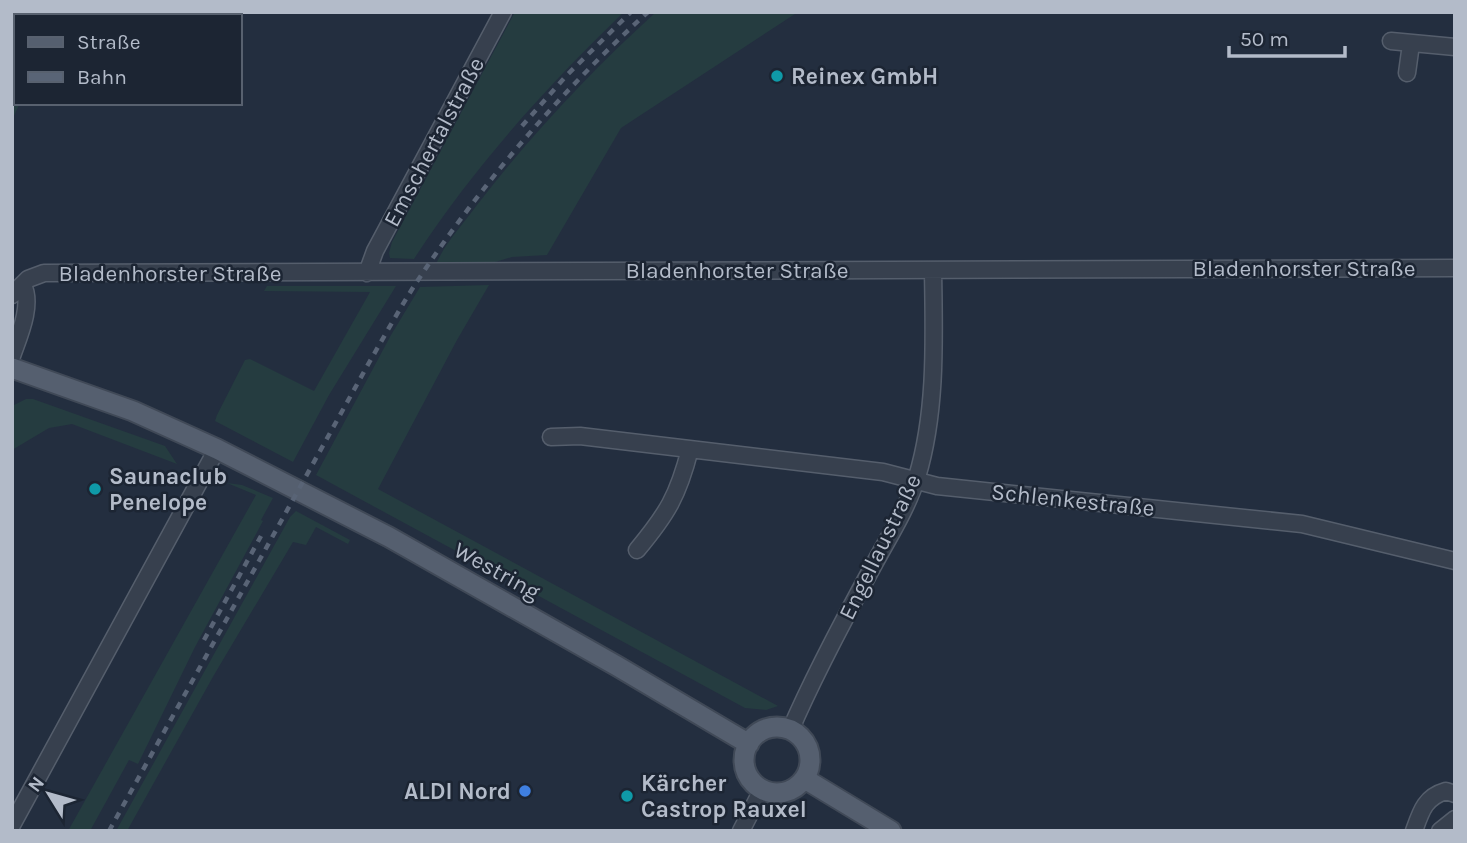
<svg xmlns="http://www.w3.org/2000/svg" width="1467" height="843" viewBox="0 0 1467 843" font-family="Karla,sans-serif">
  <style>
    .grass { fill: #253c40 }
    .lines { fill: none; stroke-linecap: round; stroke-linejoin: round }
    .minor-casing { stroke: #555e6c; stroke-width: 19 }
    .major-casing { stroke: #404957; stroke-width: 23 }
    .minor { stroke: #37404e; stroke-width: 16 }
    .major { stroke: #555f6f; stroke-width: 19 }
    .rail { stroke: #596476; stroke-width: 4.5; stroke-dasharray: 7 7; stroke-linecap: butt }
    .culture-dot { fill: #0f9aa8; stroke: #1c2533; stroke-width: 2.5 }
    .shop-dot { fill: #3f7fe0; stroke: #1c2533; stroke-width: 2.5 }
    .labels { text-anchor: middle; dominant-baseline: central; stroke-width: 5; stroke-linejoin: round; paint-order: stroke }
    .poi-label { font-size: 23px; font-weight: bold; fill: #b3bbc9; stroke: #1c2533; text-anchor: start }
    .street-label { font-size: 23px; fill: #b3bbc9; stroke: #1c2533 }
  </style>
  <rect width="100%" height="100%" fill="#232e3f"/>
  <path class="grass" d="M 12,12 L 101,12 L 100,16 L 16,16 L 16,103 L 20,103 L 12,120 Z
    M 515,12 L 624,12 C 546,87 473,168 414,259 L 390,258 L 389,253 L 392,242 Z
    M 656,12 L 798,12 L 621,128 L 547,255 L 512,257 L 492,263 L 437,262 C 446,242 464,223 477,205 C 531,135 591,71 656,12 Z
    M 489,285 L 457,340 L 378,489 L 778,706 L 766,710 L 745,708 L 316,475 L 391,335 L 420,287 Z
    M 267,286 L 396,286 L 329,395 L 293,462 L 215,421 L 217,415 L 245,360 L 250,359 L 314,391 L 370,292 L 264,291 Z
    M 26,399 L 33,399 L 165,446 L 177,464 L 72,424 L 49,428 L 12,450 L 12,406 Z
    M 227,483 L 242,485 L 273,498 L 261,520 L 263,521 L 195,647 L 138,764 L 129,760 L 90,831 L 68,831 L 256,495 Z
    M 296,511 L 350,540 L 348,544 L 316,527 L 306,545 L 293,542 L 214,675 L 127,831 L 116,831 L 290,517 Z"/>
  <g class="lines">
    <defs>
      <path id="minor" d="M 1391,41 L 1455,47
        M 1407,73 L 1411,44
        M 367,273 L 375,251 L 503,12
        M 12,295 L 28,279 L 44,273 L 1455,268
        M 12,356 C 19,336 33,305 23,285
        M 551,437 L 580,436 L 883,472 L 937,486 L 1302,524 L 1455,561
        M 637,550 C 667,514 678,496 690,449
        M 790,731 C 814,675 843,621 872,568 C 888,538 907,509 917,477 C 937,411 934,337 933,270
        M 12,825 L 217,449
        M 741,831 L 762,790
        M 1414,831 C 1421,811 1425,797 1446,791 L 1455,794
        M 1440,831 L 1455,819"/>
      <path id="major" d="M 12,368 L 133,411 L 217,449 L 389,537 L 617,666 L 749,744
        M744 760a33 33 0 1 1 66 0a33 33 0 1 1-66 0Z
        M 805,779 L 891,831"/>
    </defs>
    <use href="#minor" class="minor-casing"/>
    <use href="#major" class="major-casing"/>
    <use href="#minor" class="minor"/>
    <use href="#major" class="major"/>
    <path class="rail" d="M 522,126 L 567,75 L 631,12
      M 204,640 L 261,536
      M 109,831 L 370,361 C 385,335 400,308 416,283 C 482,183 559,93 648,12"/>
  </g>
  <g class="culture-dot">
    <circle cx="777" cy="76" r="7"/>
    <circle cx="95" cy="489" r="7"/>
    <circle cx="627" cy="796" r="7"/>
  </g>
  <circle class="shop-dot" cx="525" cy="791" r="7"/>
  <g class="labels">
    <g class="poi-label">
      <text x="791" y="76">Reinex GmbH</text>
      <text x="109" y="476">Saunaclub<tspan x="109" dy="26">Penelope</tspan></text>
      <text x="641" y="783">Kärcher<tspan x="641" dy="26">Castrop Rauxel</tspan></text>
      <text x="511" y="791" text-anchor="end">ALDI Nord</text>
    </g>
    <g class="street-label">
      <text transform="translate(434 142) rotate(-62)">Emschertalstraße</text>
      <text x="1304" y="268">Bladenhorster Straße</text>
      <text x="737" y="270">Bladenhorster Straße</text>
      <text x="170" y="273">Bladenhorster Straße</text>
      <text transform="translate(1073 500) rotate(6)">Schlenkestraße</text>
      <text transform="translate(880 547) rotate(-64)">Engellaustraße</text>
      <text transform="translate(497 571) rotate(29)">Westring</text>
    </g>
  </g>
  <rect width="1467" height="843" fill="none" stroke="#b3bbc9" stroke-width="28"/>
  <rect x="14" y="14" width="228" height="91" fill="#1c2533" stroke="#58616f" stroke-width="2"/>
  <rect x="28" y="37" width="35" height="10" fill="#555f6f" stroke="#58616f" stroke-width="2"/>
  <text x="77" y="49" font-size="21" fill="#b3bbc9">Straße</text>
  <rect x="28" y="72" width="35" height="10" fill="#596476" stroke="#58616f" stroke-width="2"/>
  <text x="77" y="84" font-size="21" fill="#b3bbc9">Bahn</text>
  <g transform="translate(49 794) rotate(307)" stroke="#1c2533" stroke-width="5" paint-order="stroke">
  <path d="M0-5L12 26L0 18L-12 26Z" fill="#b3bbc9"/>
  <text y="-10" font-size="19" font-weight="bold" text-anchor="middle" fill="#b3bbc9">N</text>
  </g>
  <path d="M1229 46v10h116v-10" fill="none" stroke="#b3bbc9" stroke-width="3.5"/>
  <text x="1240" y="46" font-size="21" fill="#b3bbc9" stroke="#1c2533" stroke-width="5" paint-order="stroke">50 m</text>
</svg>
